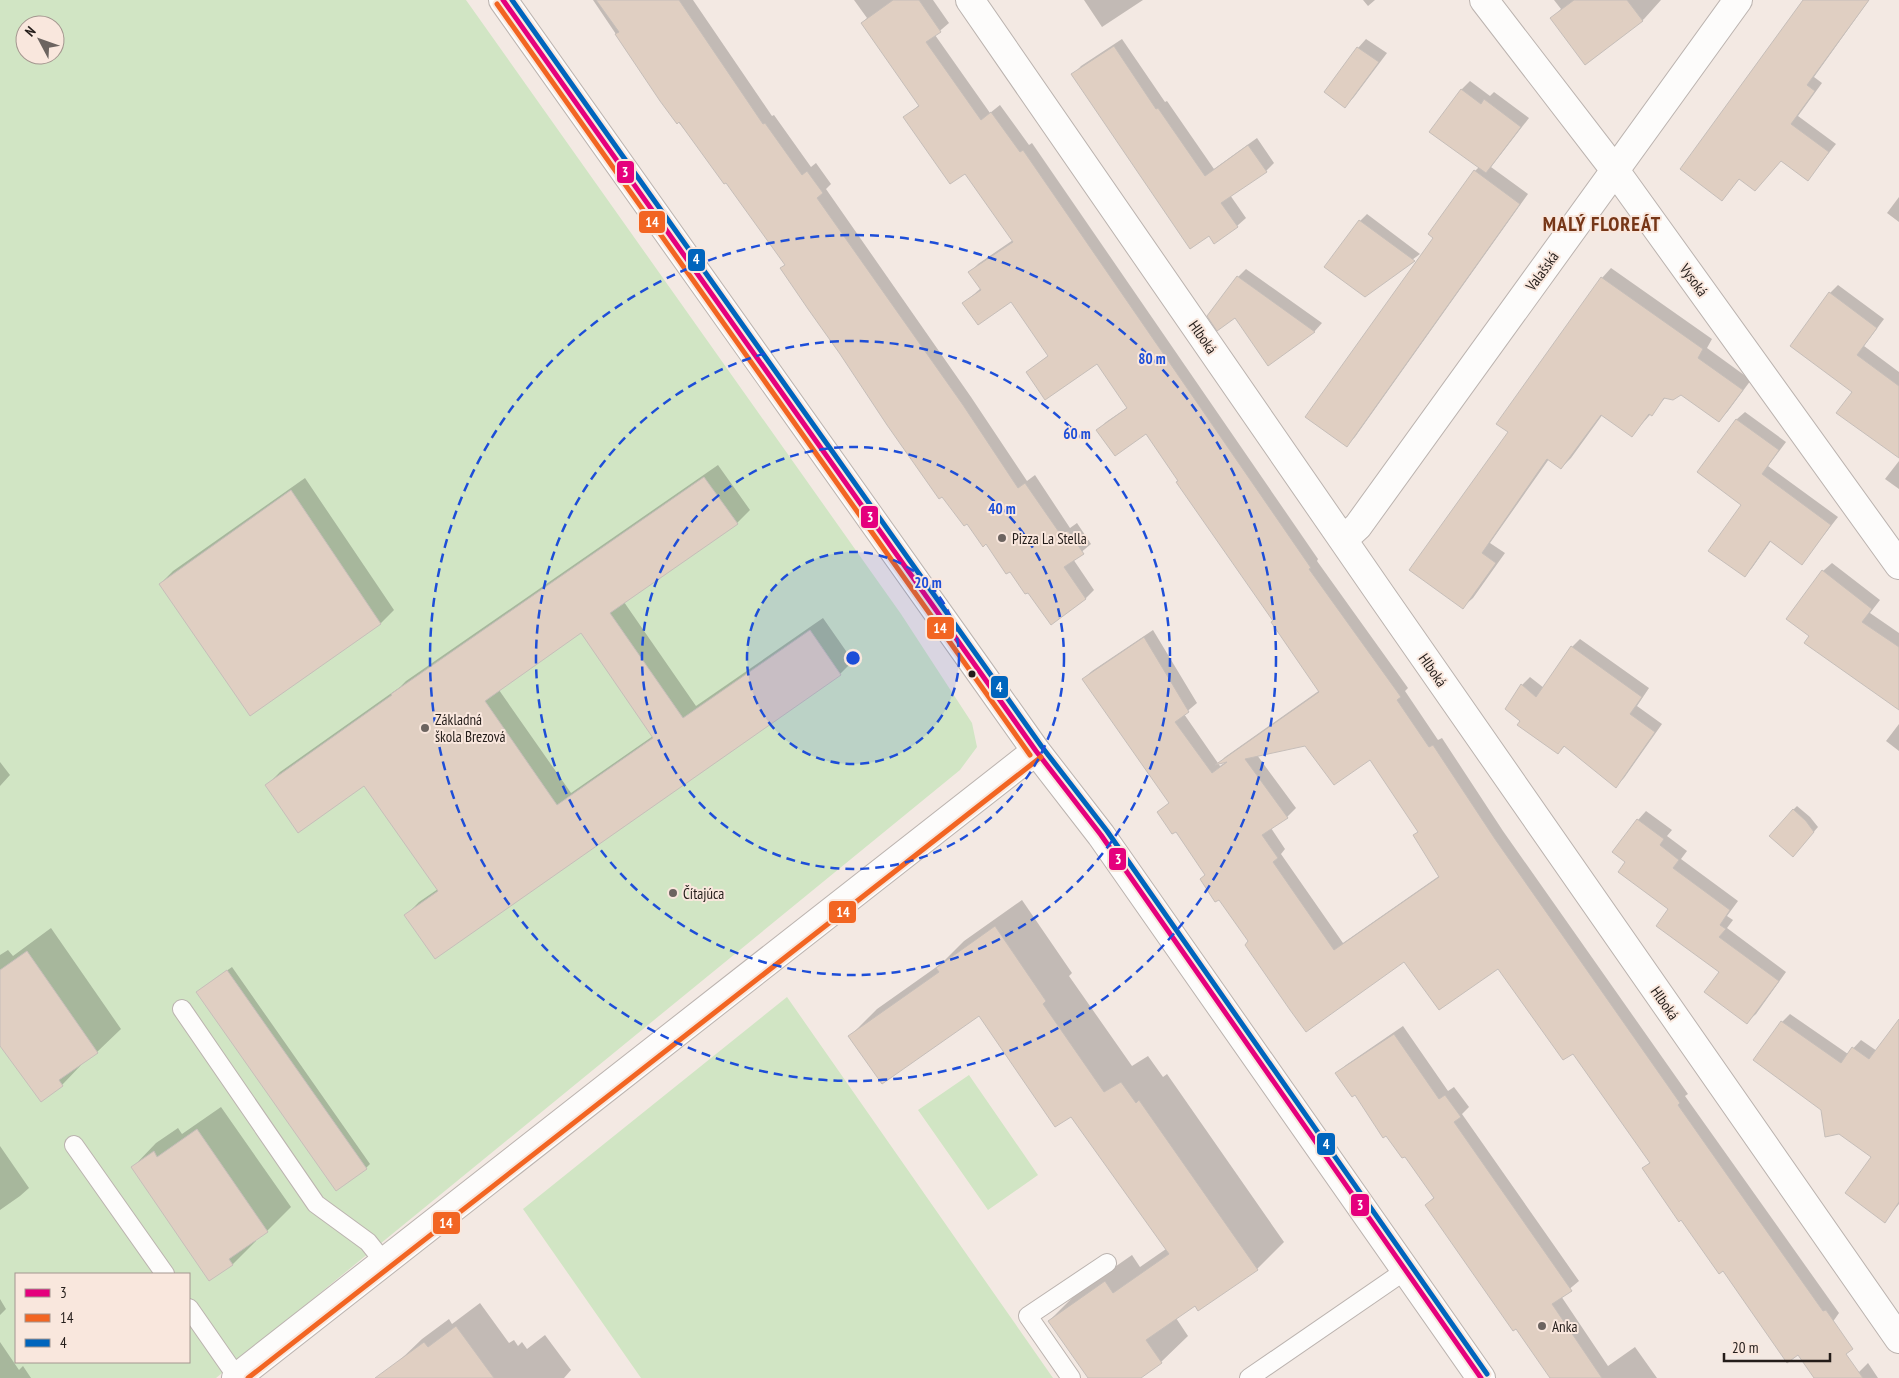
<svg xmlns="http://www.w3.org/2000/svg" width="1899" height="1378" viewBox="0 0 1899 1378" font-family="'PT Sans Narrow',sans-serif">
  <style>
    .green { fill: #d1e5c4; fill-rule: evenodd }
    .shadow { fill: #0003; fill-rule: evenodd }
    .building { fill: #e0cfc2; stroke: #c6beb9; fill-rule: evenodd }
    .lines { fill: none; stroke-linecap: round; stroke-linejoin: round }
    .lane-casing { stroke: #bbb3af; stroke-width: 20 }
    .street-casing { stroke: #bbb3af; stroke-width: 30 }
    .lane { stroke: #fdfcfb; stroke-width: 18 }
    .street { stroke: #fdfcfb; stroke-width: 28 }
    .bus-1-casing { stroke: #f9e7dd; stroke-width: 9 }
    .bus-2-casing { stroke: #f9e7dd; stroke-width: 9 }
    .bus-3-casing { stroke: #f9e7dd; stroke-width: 9 }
    .bus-1 { stroke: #e5007d; stroke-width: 5 }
    .bus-2 { stroke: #f26522; stroke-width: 5 }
    .bus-3 { stroke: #0065bd; stroke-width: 5 }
    .ring { fill: none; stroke: #1d4ed8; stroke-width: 2.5; stroke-dasharray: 9 6 }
    .poi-dot { fill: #6c6460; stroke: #f9e7dd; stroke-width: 2 }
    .bus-dot { fill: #241d1a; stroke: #f9e7dd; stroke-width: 2 }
    .labels { text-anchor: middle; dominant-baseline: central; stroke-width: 4; stroke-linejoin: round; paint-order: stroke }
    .street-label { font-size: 15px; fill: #241d1a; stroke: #f9e7dd }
    .poi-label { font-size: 15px; fill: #241d1a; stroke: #f9e7dd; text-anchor: start }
    .district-label { font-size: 20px; font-weight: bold; letter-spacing: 1px; fill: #763617; stroke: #f9e7dd }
    .centre { fill: #1d4ed8; stroke: #f9e7dd; stroke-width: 2.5 }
    .ring-label { font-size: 15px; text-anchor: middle; font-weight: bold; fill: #1d4ed8; stroke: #f9e7dd; stroke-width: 4; stroke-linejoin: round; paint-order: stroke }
    .line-badge { stroke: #f9e7dd; stroke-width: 2 }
    .badge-label { font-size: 14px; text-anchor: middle; font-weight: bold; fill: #fff }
  </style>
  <rect width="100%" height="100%" fill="#f3e9e3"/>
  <path class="green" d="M 0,0 L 466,0 L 901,614 L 972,723 L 977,747 L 960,770 L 216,1378 L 0,1378 ZM 25,25 L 55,25 L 55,55 L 25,55 ZM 16,1274 L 189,1274 L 189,1362 L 16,1362 Z
    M 787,997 L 1053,1378 L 641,1378 L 523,1209 Z
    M 969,1075 L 1038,1175 L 988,1210 L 918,1110 Z"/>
  <path class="shadow" d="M 593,0 L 693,0 L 772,116 L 774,115 L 811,167 L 816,163 L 831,184 L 826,189 L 971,397 L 1027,481 L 1035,475 L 1070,528 L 1077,523 L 1091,544 L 1073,559 L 1094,590 L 1085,599 L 1029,591 L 967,522 L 727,181 L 661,101 Z
    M 854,0 L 933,0 L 949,23 L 935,35 L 990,113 L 1000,105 L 1029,145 L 1032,143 L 1318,559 L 1317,561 L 1408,688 L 1405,691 L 1438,740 L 1442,738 L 1503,831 L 1688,1094 L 1685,1096 L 1839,1313 L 1811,1353 L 1723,1269 L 1644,1168 L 1650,1162 L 1573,1052 L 1498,967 L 1404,960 L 1250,941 L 1176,831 L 1158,812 L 1170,802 L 1083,679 L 1092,671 L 1153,630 L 1197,703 L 1184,714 L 1220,766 L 1227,761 L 1219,763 L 1225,757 L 1320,690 L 1275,620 L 1147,433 L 1098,430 L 1106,422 L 1128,407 L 1097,363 L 1027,372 L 1049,355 L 1011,300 L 964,303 L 981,288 L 970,272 L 978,264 L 1013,240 L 965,172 L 905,118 L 920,104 L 862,23 L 867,18 ZM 1306,744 L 1370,758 L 1419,831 L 1439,876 L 1343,943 L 1281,854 L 1285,849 L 1271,828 L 1287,817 L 1296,808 L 1257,755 Z
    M 1084,0 L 1143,0 L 1102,27 Z
    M 1363,0 L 1375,0 L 1368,6 Z
    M 1554,0 L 1661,0 L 1644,19 L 1586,64 L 1552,18 L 1561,9 Z
    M 1805,0 L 1869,0 L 1814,77 L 1822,83 L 1798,116 L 1836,144 L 1808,179 L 1782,159 L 1740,178 L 1722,199 Z
    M 1122,39 L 1165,102 L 1167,101 L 1214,169 L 1257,138 L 1274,163 L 1266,171 L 1230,195 L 1246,218 L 1237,226 L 1073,75 L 1081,66 Z
    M 1366,39 L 1387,53 L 1354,97 L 1345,106 L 1358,48 Z
    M 1470,81 L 1490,96 L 1494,92 L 1529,118 L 1491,167 L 1528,194 L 1355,437 L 1347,445 L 1435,238 L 1475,171 L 1479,167 L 1431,131 L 1462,89 Z
    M 1899,197 L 1899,222 L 1887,213 Z
    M 1367,214 L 1420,254 L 1365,295 L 1360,221 Z
    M 1611,268 L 1712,339 L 1707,348 L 1751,380 L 1728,411 L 1719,421 L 1681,393 L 1666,397 L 1632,435 L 1603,414 L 1571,458 L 1561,468 L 1549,459 L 1490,543 L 1505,553 L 1473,598 L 1463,607 L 1509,431 L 1498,424 L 1602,278 Z
    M 1246,269 L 1322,323 L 1314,332 L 1238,277 Z
    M 1838,285 L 1884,319 L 1864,346 L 1899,372 L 1899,457 L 1854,391 L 1830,293 Z
    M 1745,412 L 1786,442 L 1768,466 L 1838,517 L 1802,563 L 1771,541 L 1752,568 L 1745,575 L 1743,504 L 1699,472 L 1737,419 Z
    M 1899,461 L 1899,489 L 1885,479 Z
    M 718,465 L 750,510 L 737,523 L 624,602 L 696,706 L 823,618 L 853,661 L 840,674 L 436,957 L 406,915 L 419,902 L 438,889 L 364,784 L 267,785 L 280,772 L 400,687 L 406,681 ZM 581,632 L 653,736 L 571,793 L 499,690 Z
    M 305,478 L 394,610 L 381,623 L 374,627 L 160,584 L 173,571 Z
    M 1832,563 L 1880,600 L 1870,613 L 1899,633 L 1899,709 L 1810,636 L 1823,571 Z
    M 1580,639 L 1649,688 L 1637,706 L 1662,724 L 1624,778 L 1616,786 L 1565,746 L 1558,752 L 1521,720 L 1522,685 L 1530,677 L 1544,688 L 1572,647 Z
    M 1899,724 L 1899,751 L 1886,741 Z
    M 0,762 L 10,775 L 0,786 Z
    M 1797,806 L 1810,817 L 1818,827 L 1797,851 L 1793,810 Z
    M 1646,811 L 1672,830 L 1667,836 L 1687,851 L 1681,859 L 1738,901 L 1727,916 L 1733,920 L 1727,928 L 1786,972 L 1756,1014 L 1747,1022 L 1721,971 L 1670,909 L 1627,861 L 1638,820 Z
    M 1022,900 L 1072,973 L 1069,976 L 1132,1066 L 1148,1056 L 1163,1077 L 1167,1074 L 1284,1242 L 1257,1269 L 1195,1304 L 1176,1318 L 1188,1336 L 1161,1362 L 1139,1378 L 1089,1378 L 1049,1321 L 1076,1294 L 1132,1255 L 1140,1267 L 1166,1249 L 1071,1115 L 980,1015 L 850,1036 L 877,1009 L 942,963 L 964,941 Z
    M 51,928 L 121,1029 L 97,1052 L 85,1061 L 62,1085 L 0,1042 L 0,955 L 8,950 L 13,956 Z
    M 232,967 L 370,1164 L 366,1168 L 202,988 Z
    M 1790,1014 L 1848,1054 L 1861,1040 L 1877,1051 L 1899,1057 L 1899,1204 L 1885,1221 L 1872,1157 L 1822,1109 L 1755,1060 L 1782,1022 Z
    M 1403,1026 L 1448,1091 L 1454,1087 L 1469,1107 L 1462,1114 L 1579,1281 L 1561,1296 L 1608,1366 L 1635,1347 L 1657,1378 L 1557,1378 L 1426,1206 L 1434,1197 L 1405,1155 L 1356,1093 L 1337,1073 L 1346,1065 Z
    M 221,1107 L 291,1207 L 267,1231 L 255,1239 L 256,1241 L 232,1265 L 133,1167 L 156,1143 L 178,1128 L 182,1134 Z
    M 0,1146 L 29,1188 L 20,1196 L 0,1210 Z
    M 0,1299 L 6,1309 L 0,1315 Z
    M 480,1303 L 509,1343 L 514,1340 L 518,1346 L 522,1342 L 527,1349 L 545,1335 L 571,1370 L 564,1378 L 410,1378 L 398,1362 L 422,1339 L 449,1319 L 452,1324 Z
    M 0,1342 L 19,1370 L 23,1366 L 31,1378 L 0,1378 Z
    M 1868,1363 L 1878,1378 L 1855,1378 L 1859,1372 Z"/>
  <path class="building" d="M 596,0 L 679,0 L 763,124 L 765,123 L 802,175 L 807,171 L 823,193 L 817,198 L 963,405 L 1018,488 L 1025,483 L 1061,535 L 1068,531 L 1084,554 L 1064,567 L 1086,599 L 1051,625 L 1028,593 L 1025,594 L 1010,572 L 1006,574 L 986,544 L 983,547 L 967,524 L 964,526 L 942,497 L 939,499 L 887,425 L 840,354 L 808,309 L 780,268 L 785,265 L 726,183 L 724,184 L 679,122 L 677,124 L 660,101 L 615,34 L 619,32 Z
    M 893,0 L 919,0 L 941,32 L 926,42 L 981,120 L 991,112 L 1020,152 L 1023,150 L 1311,568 L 1309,569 L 1401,697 L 1397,700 L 1429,747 L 1433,745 L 1495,839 L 1680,1103 L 1678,1105 L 1782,1253 L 1823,1311 L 1826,1310 L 1853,1349 L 1846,1354 L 1863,1378 L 1814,1378 L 1798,1355 L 1787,1363 L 1723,1271 L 1719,1274 L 1681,1220 L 1679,1222 L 1642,1168 L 1650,1163 L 1573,1054 L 1563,1060 L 1498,969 L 1439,1010 L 1404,962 L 1306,1032 L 1290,1010 L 1245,945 L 1248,941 L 1219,900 L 1215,902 L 1200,879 L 1205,875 L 1176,832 L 1172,834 L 1157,812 L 1169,803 L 1082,679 L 1144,637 L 1189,712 L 1175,722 L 1212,773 L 1227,762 L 1215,765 L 1319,692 L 1271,622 L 1273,621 L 1176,482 L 1178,481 L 1146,434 L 1115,456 L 1096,430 L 1127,408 L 1097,364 L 1045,400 L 1026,372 L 1048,356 L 1011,302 L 978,325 L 962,303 L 981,290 L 968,272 L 1013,242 L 965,174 L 950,184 L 903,117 L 919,106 L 861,23 ZM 1305,746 L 1334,785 L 1370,760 L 1418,832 L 1413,835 L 1439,877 L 1334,950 L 1273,862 L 1278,858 L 1262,835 L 1288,818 L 1245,759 Z
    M 1574,0 L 1627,0 L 1643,21 L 1585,65 L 1550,18 Z
    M 1803,0 L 1869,0 L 1807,85 L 1815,91 L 1791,124 L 1829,152 L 1808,181 L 1781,161 L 1755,191 L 1739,179 L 1722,201 L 1680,169 Z
    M 1114,46 L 1156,109 L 1158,108 L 1205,176 L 1248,145 L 1267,172 L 1221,203 L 1238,227 L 1214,244 L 1209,236 L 1190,249 L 1071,74 Z
    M 1357,47 L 1379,62 L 1345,108 L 1324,92 Z
    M 1461,89 L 1481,104 L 1484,99 L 1521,127 L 1486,173 L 1429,132 Z
    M 1474,170 L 1520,204 L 1347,447 L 1305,417 L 1433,238 L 1428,234 Z
    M 1359,220 L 1415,261 L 1365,297 L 1324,267 Z
    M 1237,276 L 1315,332 L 1268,366 L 1235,318 L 1217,331 L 1207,316 Z
    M 1601,277 L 1703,349 L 1698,358 L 1743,390 L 1719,422 L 1681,395 L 1673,400 L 1664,398 L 1652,416 L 1649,414 L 1632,437 L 1601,415 L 1561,469 L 1547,459 L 1482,553 L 1496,563 L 1463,609 L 1409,570 L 1508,432 L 1496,424 Z
    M 1829,292 L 1877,328 L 1857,355 L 1899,386 L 1899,458 L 1836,413 L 1852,392 L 1790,346 Z
    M 1736,419 L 1779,450 L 1762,474 L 1831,525 L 1802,565 L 1770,541 L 1745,577 L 1708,551 L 1741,505 L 1697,472 Z
    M 704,477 L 738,524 L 610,613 L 683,718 L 810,630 L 841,675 L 435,959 L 404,915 L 438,891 L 364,786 L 298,833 L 265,785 L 392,695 L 391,694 ZM 581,633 L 653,738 L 557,805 L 485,701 Z
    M 291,490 L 381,624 L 250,716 L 159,584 Z
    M 1822,570 L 1872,609 L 1862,622 L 1899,647 L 1899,710 L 1804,643 L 1809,636 L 1786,619 Z
    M 1571,646 L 1642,697 L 1630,714 L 1655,732 L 1616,788 L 1564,746 L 1558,754 L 1517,725 L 1520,721 L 1505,709 L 1521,684 L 1536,697 Z
    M 1793,809 L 1806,821 L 1814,832 L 1793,857 L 1769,836 Z
    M 1637,819 L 1664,839 L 1660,845 L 1679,860 L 1673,868 L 1730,910 L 1720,925 L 1726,929 L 1719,937 L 1779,981 L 1747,1024 L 1704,992 L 1719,972 L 1656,926 L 1668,909 L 1618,872 L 1625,862 L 1612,852 Z
    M 995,926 L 1046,1001 L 1043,1004 L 1104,1092 L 1121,1082 L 1136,1103 L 1139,1100 L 1258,1270 L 1198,1311 L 1195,1306 L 1146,1340 L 1162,1363 L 1141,1378 L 1088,1378 L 1048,1321 L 1105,1281 L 1113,1293 L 1169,1254 L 1071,1117 L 1055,1127 L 979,1016 L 882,1084 L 848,1036 L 939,972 L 936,968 Z
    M 27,951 L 98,1053 L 59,1080 L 63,1086 L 41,1102 L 0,1046 L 0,970 Z
    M 227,970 L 367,1169 L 336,1191 L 196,992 Z
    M 1899,1019 L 1899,1202 L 1885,1223 L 1845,1193 L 1871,1157 L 1839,1134 L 1825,1137 L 1821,1110 L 1753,1060 L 1781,1021 L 1841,1063 L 1852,1047 L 1869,1059 Z
    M 1394,1034 L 1439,1099 L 1445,1095 L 1461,1117 L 1454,1122 L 1572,1291 L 1552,1304 L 1602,1378 L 1550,1378 L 1516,1329 L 1513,1331 L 1425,1205 L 1434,1198 L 1405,1157 L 1402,1158 L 1386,1136 L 1383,1138 L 1355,1095 L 1352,1097 L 1335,1073 Z
    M 197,1129 L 268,1232 L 229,1259 L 233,1265 L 209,1281 L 131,1167 L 154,1151 L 157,1157 Z
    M 456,1326 L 494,1378 L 375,1378 L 424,1342 L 428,1347 Z"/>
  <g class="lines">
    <defs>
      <path id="lane" d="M 182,1009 L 316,1204 L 368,1242 L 384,1262
        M 74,1145 L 165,1274
        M 189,1308 L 237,1377
        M 1071,1378 L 1028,1316 L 1107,1263
        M 1249,1378 L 1406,1270"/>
      <path id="street" d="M 503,0 L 980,672 L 1036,751 L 1101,835 L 1481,1378
        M 970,0 L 1381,595 L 1899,1339
        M 1484,0 L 1614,169 L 1899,565
        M 1343,540 L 1358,526 L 1738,0
        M 236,1378 L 1036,751"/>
    </defs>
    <use href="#lane" class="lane-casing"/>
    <use href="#street" class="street-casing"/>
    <use href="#lane" class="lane"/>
    <use href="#street" class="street"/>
    <defs>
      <path id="bus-1" d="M 503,0 L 1036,751 L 1101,835 L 1481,1378"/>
      <path id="bus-2" d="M 497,4 L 1030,755
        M 248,1378 L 1041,757"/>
      <path id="bus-3" d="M 512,0 L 1042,747 L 1107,831 L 1487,1374"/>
    </defs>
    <use href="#bus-1" class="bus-1-casing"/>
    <use href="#bus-2" class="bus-2-casing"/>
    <use href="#bus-3" class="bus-3-casing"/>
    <use href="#bus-1" class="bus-1"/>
    <use href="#bus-2" class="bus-2"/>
    <use href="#bus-3" class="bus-3"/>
  </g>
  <circle cx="853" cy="658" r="106" fill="#1d4ed8" fill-opacity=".12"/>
  <g class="ring">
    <circle cx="853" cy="658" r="106"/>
    <circle cx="853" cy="658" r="211"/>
    <circle cx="853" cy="658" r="317"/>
    <circle cx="853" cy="658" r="423"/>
  </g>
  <g class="poi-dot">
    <circle cx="1002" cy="538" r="5"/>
    <circle cx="425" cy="728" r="5"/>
    <circle cx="673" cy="893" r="5"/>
    <circle cx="1542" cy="1326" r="5"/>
  </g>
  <circle class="bus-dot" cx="972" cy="674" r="4.5"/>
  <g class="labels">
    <g class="street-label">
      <text transform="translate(1542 271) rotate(-54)">Valašská</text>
      <text transform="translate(1694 280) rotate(54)">Vysoká</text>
      <text transform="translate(1203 337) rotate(55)">Hlboká</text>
      <text transform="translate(1433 670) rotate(55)">Hlboká</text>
      <text transform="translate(1665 1003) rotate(55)">Hlboká</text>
    </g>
    <g class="poi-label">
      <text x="1012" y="538">Pizza La Stella</text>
      <text x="435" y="719">Základná<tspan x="435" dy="17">škola Brezová</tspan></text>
      <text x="683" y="893">Čítajúca</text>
      <text x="1552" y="1326">Anka</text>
    </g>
    <g class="district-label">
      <text x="1602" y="224">MALÝ FLOREÁT</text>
    </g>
  </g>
  <circle cx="853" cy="658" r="8" class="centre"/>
  <g class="ring-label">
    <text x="1152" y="364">80 m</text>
    <text x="1077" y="439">60 m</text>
    <text x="1002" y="514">40 m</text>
    <text x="928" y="588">20 m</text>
  </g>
  <g class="line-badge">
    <rect x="616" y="160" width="19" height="24" rx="5" fill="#e5007d"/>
    <rect x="638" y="210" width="28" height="24" rx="5" fill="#f26522"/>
    <rect x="687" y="248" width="19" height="24" rx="5" fill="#0065bd"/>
    <rect x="860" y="505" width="19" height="24" rx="5" fill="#e5007d"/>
    <rect x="926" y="616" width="29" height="24" rx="5" fill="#f26522"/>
    <rect x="990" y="675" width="19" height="24" rx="5" fill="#0065bd"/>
    <rect x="1108" y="847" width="19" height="24" rx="5" fill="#e5007d"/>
    <rect x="828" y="900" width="29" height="24" rx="5" fill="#f26522"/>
    <rect x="1316" y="1132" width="20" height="24" rx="5" fill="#0065bd"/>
    <rect x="1350" y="1193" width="20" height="24" rx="5" fill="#e5007d"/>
    <rect x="432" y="1211" width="29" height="24" rx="5" fill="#f26522"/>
  </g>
  <g class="badge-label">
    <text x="625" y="177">3</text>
    <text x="652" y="227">14</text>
    <text x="696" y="264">4</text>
    <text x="870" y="522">3</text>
    <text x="940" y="633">14</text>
    <text x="999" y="692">4</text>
    <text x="1118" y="864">3</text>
    <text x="843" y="917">14</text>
    <text x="1326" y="1149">4</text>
    <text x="1360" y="1210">3</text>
    <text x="446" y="1228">14</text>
  </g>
  <rect x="15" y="1273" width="175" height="90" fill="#f9e7dd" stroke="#a4968f"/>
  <rect x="25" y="1289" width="25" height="8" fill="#e5007d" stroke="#a4968f"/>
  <text x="60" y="1298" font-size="15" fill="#241d1a">3</text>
  <rect x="25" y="1314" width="25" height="8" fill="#f26522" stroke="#a4968f"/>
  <text x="60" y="1323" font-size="15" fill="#241d1a">14</text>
  <rect x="25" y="1339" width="25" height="8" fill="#0065bd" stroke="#a4968f"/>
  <text x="60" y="1348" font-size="15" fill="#241d1a">4</text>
  <g transform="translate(40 40) rotate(311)"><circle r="24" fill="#f9e7dd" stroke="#a4968f"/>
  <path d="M0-4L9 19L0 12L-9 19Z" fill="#6c6460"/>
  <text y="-8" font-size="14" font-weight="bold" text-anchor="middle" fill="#241d1a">N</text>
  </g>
  <path d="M1724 1353v8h106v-8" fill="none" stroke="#241d1a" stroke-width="2.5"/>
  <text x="1732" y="1353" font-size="15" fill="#241d1a" stroke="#f9e7dd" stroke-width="4" paint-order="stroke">20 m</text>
</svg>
